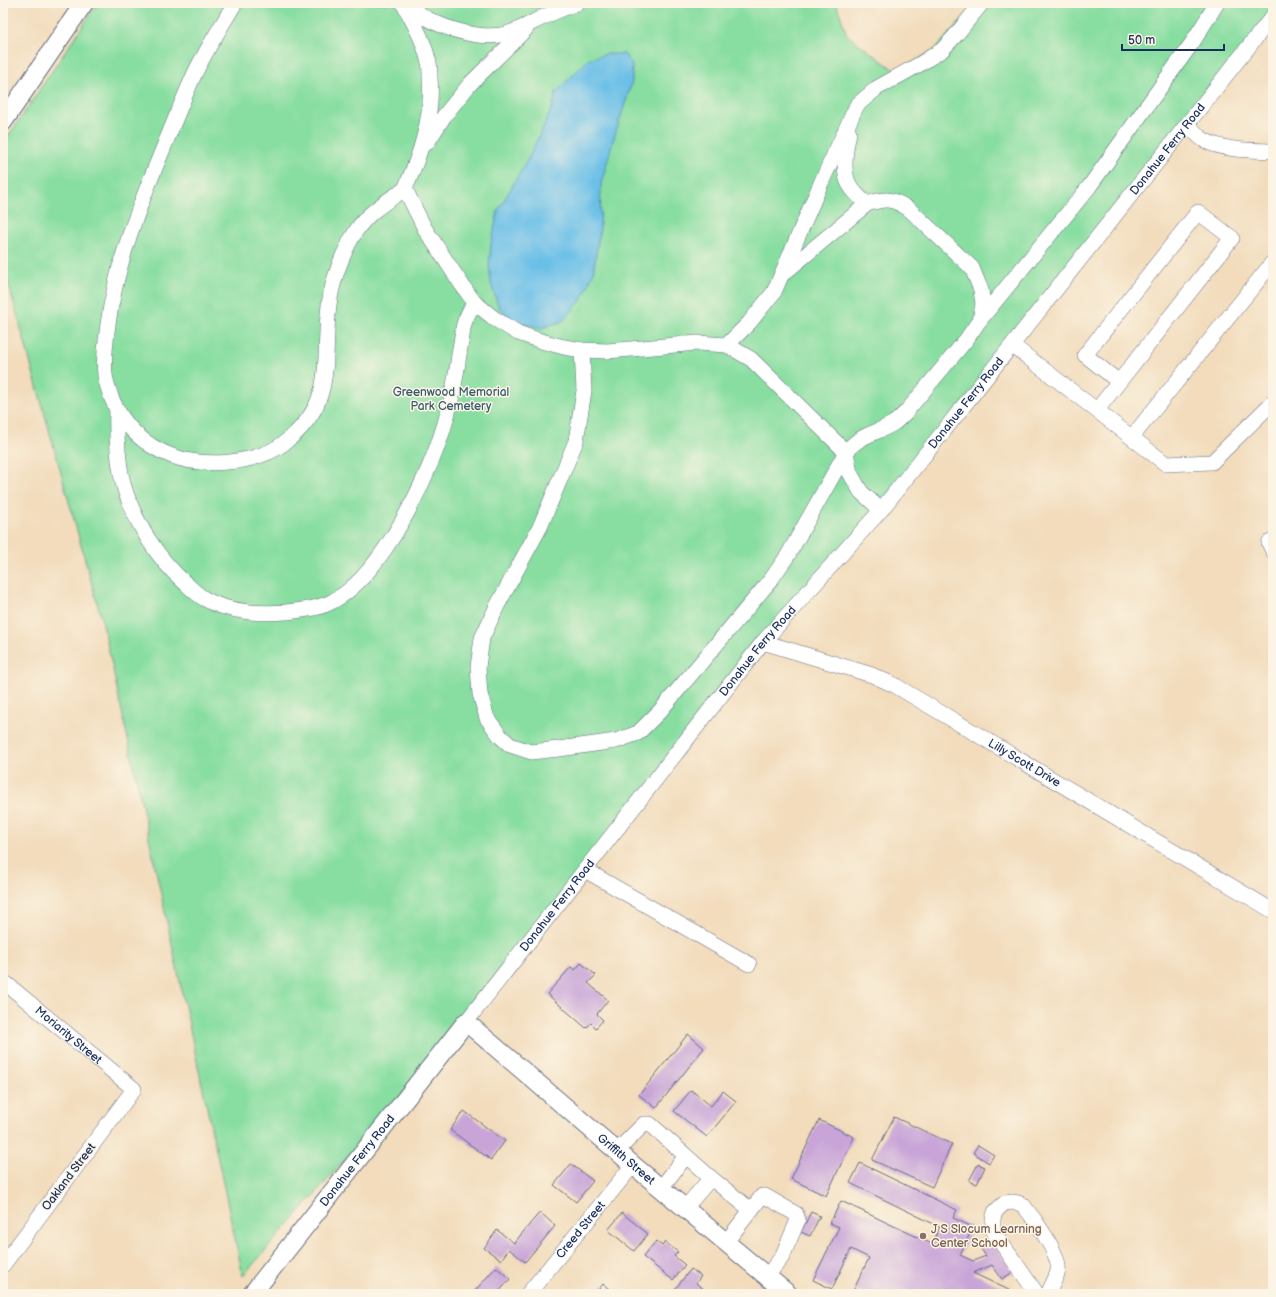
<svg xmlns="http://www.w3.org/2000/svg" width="1276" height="1297" viewBox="0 0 1276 1297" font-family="'Balsamiq Sans',sans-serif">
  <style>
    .green { fill: #88dea1; stroke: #528680 }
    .water { fill: #6cc0e8; stroke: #4478a3 }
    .building { fill: #c8a4d8 }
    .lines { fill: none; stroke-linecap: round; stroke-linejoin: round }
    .minor-casing { stroke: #666c7f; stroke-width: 16 }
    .major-casing { stroke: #666c7f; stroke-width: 20 }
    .minor { stroke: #fff; stroke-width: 15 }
    .major { stroke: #fff; stroke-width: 18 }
    .education-dot { fill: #8d6e63; stroke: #fcf5e5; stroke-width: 1.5 }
    .labels { text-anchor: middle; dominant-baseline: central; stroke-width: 3; stroke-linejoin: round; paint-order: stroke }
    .street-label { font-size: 12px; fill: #1b2f5e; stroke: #fcf5e5 }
    .park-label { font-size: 12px; fill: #365b6f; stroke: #fcf5e5 }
    .education-label { font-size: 12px; fill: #785e54; stroke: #fcf5e5; text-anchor: start }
  </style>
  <rect width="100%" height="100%" fill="#fcf5e5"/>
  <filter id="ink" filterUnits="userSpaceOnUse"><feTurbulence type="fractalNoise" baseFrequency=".025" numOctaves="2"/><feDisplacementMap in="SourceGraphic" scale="8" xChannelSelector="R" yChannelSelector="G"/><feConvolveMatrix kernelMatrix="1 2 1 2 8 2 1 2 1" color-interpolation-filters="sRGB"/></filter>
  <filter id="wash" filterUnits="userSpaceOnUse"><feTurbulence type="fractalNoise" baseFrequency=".012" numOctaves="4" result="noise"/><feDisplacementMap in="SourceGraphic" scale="16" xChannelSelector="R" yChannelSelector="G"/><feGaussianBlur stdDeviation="0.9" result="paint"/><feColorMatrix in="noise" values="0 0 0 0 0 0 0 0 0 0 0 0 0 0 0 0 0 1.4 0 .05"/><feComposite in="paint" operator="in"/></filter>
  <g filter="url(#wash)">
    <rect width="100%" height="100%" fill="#f2dcbc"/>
    <path class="green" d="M 98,3 L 836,3 L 847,35 L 897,72 L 934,50 L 977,3 L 1273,3 L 1273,16 L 466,1022 L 243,1276 L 104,628 L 3,264 L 3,144 Z"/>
    <path class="water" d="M 606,54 L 624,54 L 632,64 L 632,82 L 613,141 L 601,184 L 600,228 L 593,274 L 582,299 L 563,321 L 541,328 L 514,321 L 499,308 L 491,284 L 489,266 L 491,244 L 498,211 L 529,157 L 552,108 L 556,92 L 589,59 Z"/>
    <g id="blocks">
      <path class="building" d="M 581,963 L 596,975 L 588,983 L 608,1000 L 597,1014 L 603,1020 L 596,1028 L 591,1023 L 586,1028 L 547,994 L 571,967 L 575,970 Z
        M 688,1034 L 704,1048 L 656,1108 L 639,1095 Z
        M 691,1090 L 711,1106 L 723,1091 L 736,1101 L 707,1137 L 674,1111 Z
        M 464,1111 L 505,1141 L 491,1160 L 450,1130 Z
        M 894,1117 L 952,1144 L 932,1187 L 872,1160 Z
        M 819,1120 L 854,1137 L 826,1196 L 791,1179 Z
        M 978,1145 L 994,1155 L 989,1163 L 973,1153 Z
        M 860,1163 L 957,1210 L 953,1218 L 973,1227 L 960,1255 L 973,1261 L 986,1256 L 981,1249 L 992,1242 L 1013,1272 L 1002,1279 L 992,1265 L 973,1273 L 1013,1292 L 1012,1294 L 866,1294 L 854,1289 L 869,1258 L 851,1249 L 832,1289 L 813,1280 L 839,1227 L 830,1223 L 841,1201 L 932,1244 L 940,1227 L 850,1183 Z
        M 571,1164 L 593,1181 L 576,1202 L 554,1185 Z
        M 978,1164 L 985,1167 L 977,1184 L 969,1181 Z
        M 540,1212 L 555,1226 L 525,1262 L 509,1249 L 501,1260 L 484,1248 L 497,1230 L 514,1243 Z
        M 811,1212 L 820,1216 L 810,1236 L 801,1232 Z
        M 622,1213 L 648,1234 L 634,1251 L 608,1230 Z
        M 656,1241 L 662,1246 L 665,1242 L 678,1252 L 674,1256 L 685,1265 L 673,1280 L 643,1257 Z
        M 496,1267 L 510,1279 L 497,1294 L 472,1294 Z
        M 691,1269 L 701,1276 L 696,1283 L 706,1291 L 704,1294 L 671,1294 Z
        M 603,1284 L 615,1294 L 595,1294 Z"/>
    </g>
  </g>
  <g filter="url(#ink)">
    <use href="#blocks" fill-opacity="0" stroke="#666c7f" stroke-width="1"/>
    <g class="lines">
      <defs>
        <g id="minor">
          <path d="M 235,3 C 221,27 206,50 194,75 C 181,104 170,132 158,161 C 136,214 116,267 108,324 C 106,341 103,358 105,375 C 106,383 109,390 111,397 C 123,426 143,445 172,456 C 204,468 257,464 284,443 C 337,403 322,362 329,305 C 332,281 343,251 356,231 C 368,212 387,201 405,189"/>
          <path d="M 403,3 C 413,21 423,39 428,59 C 430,64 430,71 430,77 C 433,117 421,153 405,189 L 425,229 L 462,285 L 474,302 L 495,319 L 518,333 L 541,341 L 564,347 L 582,350 L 607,351 L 631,349 L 697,343 L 727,345 L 751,359 L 846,452 L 850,473 L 861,492 L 881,510"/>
          <path d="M 406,4 C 413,8 419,14 426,18 C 448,30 482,40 506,34 C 522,29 534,21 548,15 C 558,10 567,7 577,3"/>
          <path d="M 1187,125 C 1193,130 1198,136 1204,140 C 1223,151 1252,150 1273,151"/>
          <path d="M 849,133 C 846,147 842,171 849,184 C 853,192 860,198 867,204"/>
          <path d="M 427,143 L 444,116 L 470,84 L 526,29"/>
          <path d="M 784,273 L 867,204 C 885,198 892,198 909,209 L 972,268 L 981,290 L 983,304 L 980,320"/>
          <path d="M 727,345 L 749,323 L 774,292 L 821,183 L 857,105 L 877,88 L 920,64 L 942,50 L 955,36 L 982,3"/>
          <path d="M 1012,345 L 1166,464 L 1212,462 L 1273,402"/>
          <path d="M 582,350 L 584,391 L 576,441 L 540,527 L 497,606 L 482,638 L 478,667 L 480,694 L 487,718 L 500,736 L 510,745 L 531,752 L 559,749 L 616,741 L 638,733 L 660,711 L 770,581 L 788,555 L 846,452 C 860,434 876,434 894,423 C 898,420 902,416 906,412 L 966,340 L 979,321 L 1089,187 L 1192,43 L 1217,3"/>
          <path d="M 1097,410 L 1232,238 L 1198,212 L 1085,355 L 1119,382"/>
          <path d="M 117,411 C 116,433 118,471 126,493 C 137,525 158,559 184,582 C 191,588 197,595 205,599 C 228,612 260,614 286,612 C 302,610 319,609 333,601 C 383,575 433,470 447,416 C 453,394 457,371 460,348 C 462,340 462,332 464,324 C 466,317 471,309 474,302"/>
          <path d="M 1132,437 L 1273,262"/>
          <path d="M 1273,541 L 1269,543 L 1273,551"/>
          <path id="s1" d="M 763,642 L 872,675 L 896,686 L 1273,911"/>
          <path d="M 585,870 L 749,964"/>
          <path id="s2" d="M 3,981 L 134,1089 L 3,1265"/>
          <path id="s3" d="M 466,1022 L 763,642 L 881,510 L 1273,16"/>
          <path d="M 617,1151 L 644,1124 L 650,1124 L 711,1178 L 751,1210"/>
          <path d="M 661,1188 L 686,1156"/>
          <path d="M 685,1208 L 711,1178"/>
          <path d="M 726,1242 L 762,1196 L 765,1196 L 796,1214 L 798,1220 L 782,1257 L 767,1276"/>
          <path id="s4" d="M 528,1294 L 633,1165"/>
          <path d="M 1037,1294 L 995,1234 L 993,1229 L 993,1219 L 995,1212 L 1000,1207 L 1005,1203 L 1012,1202 L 1018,1203 L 1023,1205 C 1033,1217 1061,1255 1058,1271 C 1056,1278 1051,1287 1048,1294"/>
        </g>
        <g id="major">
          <path d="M 3,122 L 84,3"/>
          <path id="s5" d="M 252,1294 L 466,1022 L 633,1165 L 788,1294"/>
        </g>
      </defs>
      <use href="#minor" class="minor-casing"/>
      <use href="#major" class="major-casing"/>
      <use href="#minor" class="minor"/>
      <use href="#major" class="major"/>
    </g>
  </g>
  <circle class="education-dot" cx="923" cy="1236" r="4"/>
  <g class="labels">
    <g class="street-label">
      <text stroke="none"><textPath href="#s3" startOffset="1120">Donahue Ferry Road</textPath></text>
      <text stroke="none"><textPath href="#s3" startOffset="796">Donahue Ferry Road</textPath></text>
      <text stroke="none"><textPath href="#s3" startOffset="472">Donahue Ferry Road</textPath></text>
      <text stroke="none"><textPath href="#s1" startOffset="290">Lilly Scott Drive</textPath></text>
      <text stroke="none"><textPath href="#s3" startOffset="148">Donahue Ferry Road</textPath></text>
      <text stroke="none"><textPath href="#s2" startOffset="85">Moriarity Street</textPath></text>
      <text stroke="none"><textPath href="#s5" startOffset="557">Griffith Street</textPath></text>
      <text stroke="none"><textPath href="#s5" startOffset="170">Donahue Ferry Road</textPath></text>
      <text transform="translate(69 1177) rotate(-53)">Oakland Street</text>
      <text stroke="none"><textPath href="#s4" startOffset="83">Creed Street</textPath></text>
    </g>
    <g class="park-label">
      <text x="451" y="392">Greenwood Memorial<tspan x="451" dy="14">Park Cemetery</tspan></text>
    </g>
    <g class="education-label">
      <text x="931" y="1229">J S Slocum Learning<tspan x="931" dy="14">Center School</tspan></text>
    </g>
  </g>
  <rect width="1276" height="1297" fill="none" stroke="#fcf5e5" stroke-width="16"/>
  <path d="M1122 44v6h102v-6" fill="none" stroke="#1b2f5e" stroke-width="2"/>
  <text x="1128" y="44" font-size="12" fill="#1b2f5e" stroke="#fcf5e5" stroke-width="3" paint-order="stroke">50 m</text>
</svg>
